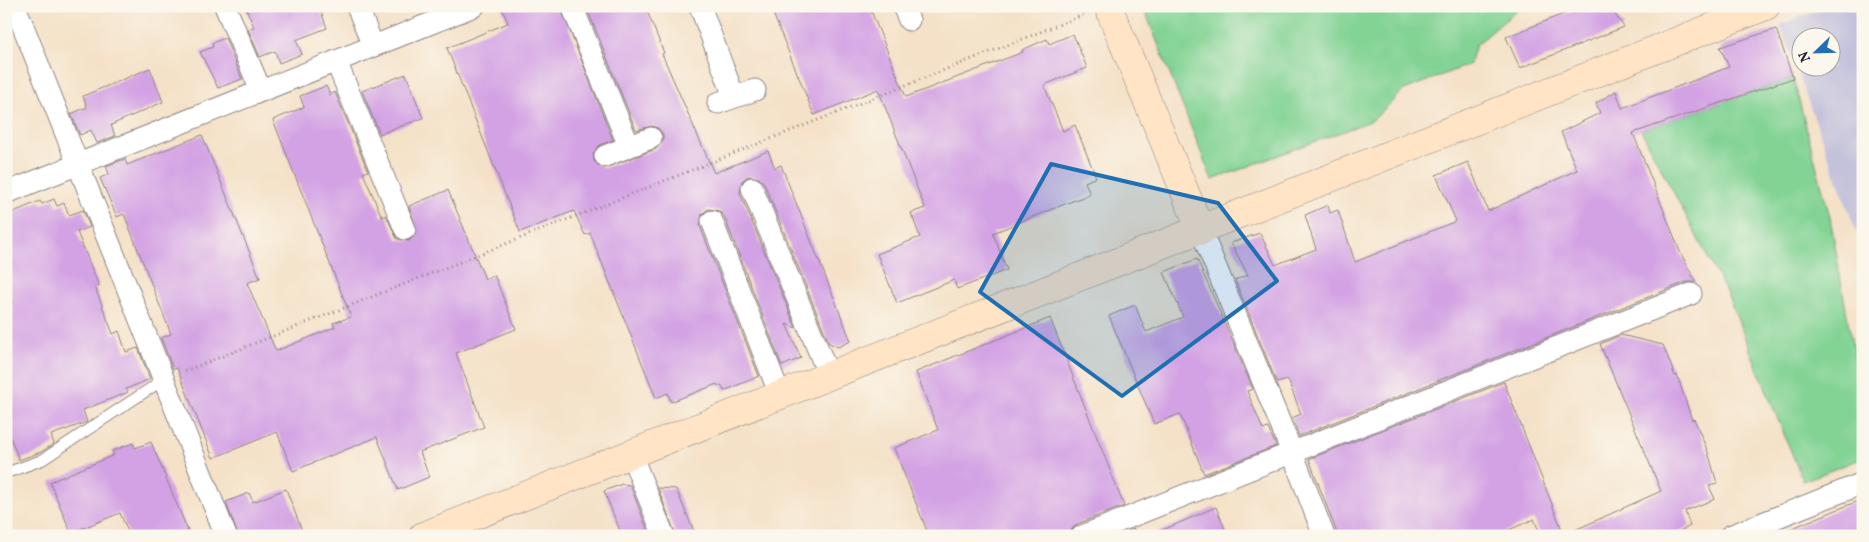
<svg xmlns="http://www.w3.org/2000/svg" width="1869" height="542" viewBox="0 0 1869 542" font-family="Vollkorn,serif">
  <style>
    .industrial { fill: #c3c1db; fill-rule: evenodd }
    .green { fill: #82d394; stroke: #527a68 }
    .building { fill: #d3a2e4 }
    .lines { fill: none; stroke-linecap: round; stroke-linejoin: round }
    .lane-casing { stroke: #8b8281; stroke-width: 12 }
    .street-casing { stroke: #8b8281; stroke-width: 23 }
    .secondary-casing { stroke: #8b8281; stroke-width: 29 }
    .path { stroke: #8b8281; stroke-width: 3; stroke-dasharray: 1 4; stroke-linecap: butt }
    .lane { stroke: #fff; stroke-width: 10 }
    .street { stroke: #fff; stroke-width: 21 }
    .secondary { stroke: #ffe4c6; stroke-width: 28 }
    .marked { fill: #1f6fb2; fill-opacity: 0.2; stroke: #1f6fb2; stroke-width: 4; stroke-linejoin: round }
  </style>
  <rect width="100%" height="100%" fill="#fbf7ec"/>
  <filter id="ink" filterUnits="userSpaceOnUse"><feTurbulence type="fractalNoise" baseFrequency=".02" numOctaves="2"/><feDisplacementMap in="SourceGraphic" scale="10" xChannelSelector="R" yChannelSelector="G"/><feConvolveMatrix kernelMatrix="1 2 1 2 8 2 1 2 1" color-interpolation-filters="sRGB"/></filter>
  <filter id="wash" filterUnits="userSpaceOnUse"><feTurbulence type="fractalNoise" baseFrequency=".0096" numOctaves="4" result="noise"/><feDisplacementMap in="SourceGraphic" scale="20" xChannelSelector="R" yChannelSelector="G"/><feGaussianBlur stdDeviation="1.12" result="paint"/><feColorMatrix in="noise" values="0 0 0 0 0 0 0 0 0 0 0 0 0 0 0 0 0 1.4 0 .05"/><feComposite in="paint" operator="in"/></filter>
  <g filter="url(#wash)">
    <rect width="100%" height="100%" fill="#f4e1c7"/>
    <path class="industrial" d="M 1827,6 L 1863,6 L 1863,235 L 1858,236 L 1780,25 ZM 1802,38 L 1832,38 L 1832,68 L 1802,68 Z"/>
    <path class="green" d="M 1143,6 L 1522,6 L 1476,45 L 1470,64 L 1404,90 L 1373,120 L 1212,180 Z
      M 1793,78 L 1830,217 L 1857,373 L 1863,392 L 1863,458 L 1803,481 L 1728,296 L 1641,130 Z"/>
    <g id="blocks">
      <path class="building" d="M 245,6 L 319,6 L 327,28 L 296,40 L 302,54 L 279,63 L 275,51 L 260,57 L 248,29 L 254,27 Z
        M 501,6 L 560,6 L 613,140 L 600,145 L 593,154 L 594,161 L 604,168 L 656,149 L 663,140 L 663,134 L 658,128 L 652,126 L 636,130 L 586,6 L 645,6 L 664,53 L 662,54 L 714,173 L 768,151 L 775,168 L 781,165 L 851,341 L 838,347 L 829,343 L 764,183 L 759,178 L 748,176 L 742,181 L 740,193 L 796,328 L 786,324 L 801,358 L 782,366 L 724,216 L 719,211 L 708,209 L 702,214 L 700,226 L 759,376 L 724,391 L 721,385 L 718,386 L 717,384 L 671,402 L 668,393 L 656,398 L 590,233 L 585,235 L 574,211 L 520,232 L 447,48 L 508,23 Z
        M 770,6 L 869,6 L 906,97 L 1023,52 L 1022,50 L 1047,39 L 1049,44 L 1073,34 L 1087,68 L 1044,85 L 1063,131 L 1075,125 L 1096,177 L 1085,182 L 1090,194 L 993,233 L 1007,270 L 957,289 L 954,280 L 897,303 L 877,254 L 920,237 L 911,213 L 925,208 L 878,89 L 814,115 Z
        M 1583,6 L 1609,6 L 1624,27 L 1520,68 L 1506,37 Z
        M 1776,29 L 1793,78 L 1633,133 L 1681,254 L 1696,282 L 1686,282 L 1299,436 L 1292,418 L 1301,414 L 1288,380 L 1277,383 L 1235,280 L 1248,275 L 1231,243 L 1260,233 L 1275,265 L 1316,249 L 1305,215 L 1328,205 L 1330,213 L 1338,210 L 1355,262 L 1456,221 L 1436,175 L 1468,162 L 1488,211 L 1577,170 L 1561,132 L 1600,113 L 1596,103 L 1616,91 L 1622,108 L 1729,67 L 1720,47 Z
        M 225,38 L 242,79 L 218,88 L 200,52 L 213,47 L 212,43 Z
        M 150,68 L 163,102 L 111,125 L 115,136 L 97,143 L 91,130 L 80,135 L 71,114 L 87,107 L 83,96 Z
        M 406,74 L 423,118 L 380,134 L 362,91 Z
        M 326,86 L 330,95 L 335,92 L 368,171 L 363,173 L 382,217 L 386,215 L 397,239 L 409,241 L 417,231 L 409,206 L 448,190 L 485,279 L 494,275 L 516,329 L 456,353 L 484,427 L 420,452 L 429,477 L 398,490 L 377,437 L 293,471 L 277,432 L 213,458 L 177,368 L 173,369 L 161,338 L 171,334 L 124,214 L 117,217 L 100,178 L 109,174 L 106,166 L 125,159 L 127,165 L 202,135 L 260,278 L 247,283 L 276,351 L 335,327 L 333,323 L 351,317 L 273,120 L 304,107 L 300,96 Z
        M 54,199 L 57,206 L 64,203 L 69,215 L 83,210 L 90,227 L 77,232 L 99,286 L 95,287 L 113,334 L 119,331 L 126,352 L 138,348 L 150,379 L 126,389 L 128,392 L 83,410 L 87,422 L 51,435 L 54,444 L 41,452 L 19,460 L 6,426 L 6,305 L 14,302 L 6,283 L 6,215 L 40,201 L 42,204 Z
        M 1197,259 L 1253,389 L 1247,391 L 1263,430 L 1268,428 L 1276,446 L 1204,474 L 1180,414 L 1154,424 L 1109,316 L 1135,305 L 1146,332 L 1183,317 L 1164,272 Z
        M 1050,318 L 1124,506 L 1077,524 L 1072,529 L 1070,536 L 929,536 L 894,448 L 938,430 L 916,372 Z
        M 1621,335 L 1663,345 L 1675,376 L 1677,375 L 1692,420 L 1694,419 L 1708,452 L 1717,483 L 1709,486 L 1715,499 L 1685,511 L 1690,526 L 1671,536 L 1541,536 L 1534,519 L 1495,536 L 1338,536 L 1309,459 L 1504,382 L 1564,535 L 1661,491 L 1600,344 Z
        M 151,442 L 190,536 L 130,536 L 120,513 L 71,533 L 50,482 L 114,455 L 112,451 L 133,443 L 135,448 Z
        M 622,484 L 630,485 L 650,536 L 622,536 L 604,491 Z
        M 658,488 L 676,489 L 696,536 L 676,536 Z
        M 286,489 L 304,536 L 238,536 L 226,502 L 249,493 L 253,502 Z
        M 1863,499 L 1863,524 L 1858,536 L 1773,536 Z
        M 1216,507 L 1228,536 L 1149,536 Z
        M 1134,529 L 1136,536 L 1116,536 Z"/>
    </g>
  </g>
  <g filter="url(#ink)">
    <use href="#blocks" fill-opacity="0" stroke="#8b8281" stroke-width="1"/>
    <g class="lines">
      <defs>
        <path id="lane" d="M 6,473 L 42,460 L 163,380"/>
        <path id="street" d="M 15,6 L 226,536
          M 225,6 L 261,91
          M 357,6 L 373,46
          M 572,6 L 629,146
          M 700,6 L 734,97
          M 903,6 L 909,20
          M 336,61 L 405,229
          M 718,103 L 755,90
          M 605,156 L 651,138
          M 752,188 L 829,376
          M 6,193 L 474,6
          M 712,221 L 780,395
          M 1201,231 L 1292,452 L 1324,536
          M 631,454 L 664,536
          M 1082,536 L 1691,294
          M 1730,536 L 1863,483"/>
        <path id="secondary" d="M 1108,6 L 1201,231
          M 423,536 L 1766,6"/>
      </defs>
      <use href="#lane" class="lane-casing"/>
      <use href="#street" class="street-casing"/>
      <use href="#secondary" class="secondary-casing"/>
      <path class="path" d="M 185,371 L 1083,15"/>
      <use href="#lane" class="lane"/>
      <use href="#street" class="street"/>
      <use href="#secondary" class="secondary"/>
    </g>
  </g>
  <path class="marked" d="M 1051,164 L 1218,203 L 1277,281 L 1122,396 L 980,292 Z"/>
  <rect width="1869" height="542" fill="none" stroke="#fbf7ec" stroke-width="25"/>
  <g transform="translate(1816 52) rotate(247)"><circle r="24" fill="#fbf7ec" stroke="#a4a2a5"/>
  <path d="M0-4L9 19L0 12L-9 19Z" fill="#1f6fb2"/>
  <text y="-8" font-size="14" font-weight="bold" text-anchor="middle" fill="#22223b">N</text>
  </g>
</svg>
